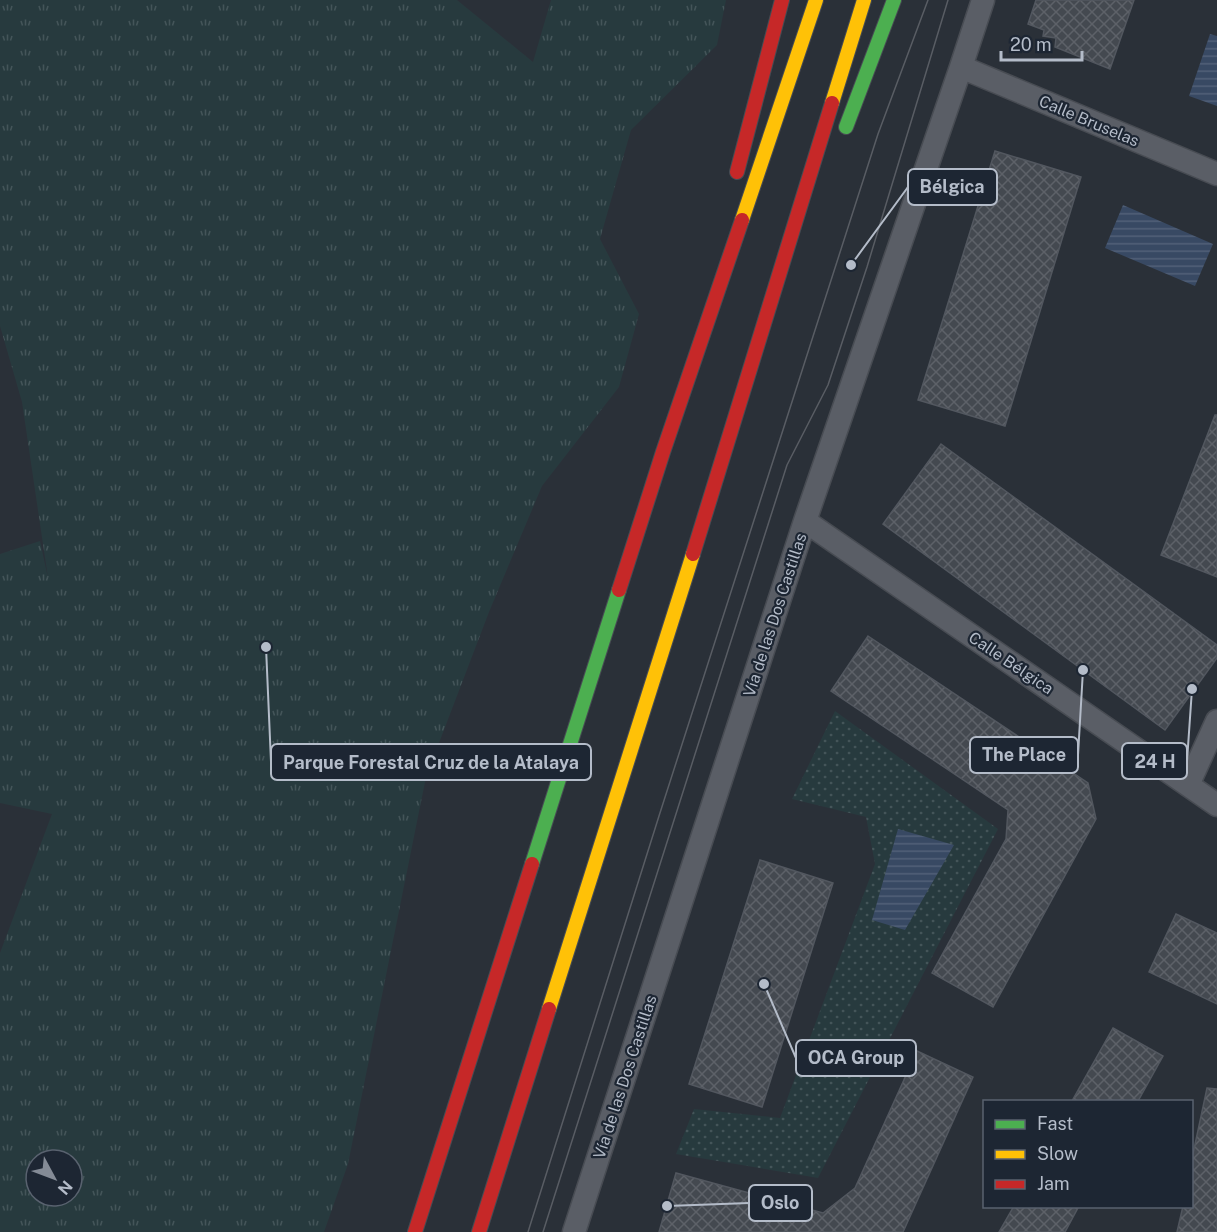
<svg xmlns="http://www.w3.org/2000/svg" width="1217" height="1232" viewBox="0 0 1217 1232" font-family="'Public Sans',sans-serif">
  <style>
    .grass { fill: url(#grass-tufts); fill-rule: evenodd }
    .garden { fill: url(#garden-dots) }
    .water { fill: url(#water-rules) }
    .building { fill: url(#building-cross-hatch); stroke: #52575f; stroke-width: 1.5 }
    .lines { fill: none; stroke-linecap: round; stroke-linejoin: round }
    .street-casing { stroke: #484c53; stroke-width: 25 }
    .fast-casing { stroke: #474c53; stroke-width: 16 }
    .slow-casing { stroke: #474c53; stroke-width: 16 }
    .jam-casing { stroke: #474c53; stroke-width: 16 }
    .street { stroke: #5a5e66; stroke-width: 22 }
    .fast { stroke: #4caf50; stroke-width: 14 }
    .slow { stroke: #ffc107; stroke-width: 14 }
    .jam { stroke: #c62828; stroke-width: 14 }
    .tram { stroke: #595d64; stroke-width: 1.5 }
    .labels { text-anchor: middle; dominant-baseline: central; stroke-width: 4.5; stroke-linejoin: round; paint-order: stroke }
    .street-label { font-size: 16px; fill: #b4bcc9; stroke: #1d2633 }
    .leader { fill: none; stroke: #b4bcc9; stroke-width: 2 }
    .callout-dot { fill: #b4bcc9; stroke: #1d2633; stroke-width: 2 }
    .callout { fill: #1d2633; stroke: #b4bcc9; stroke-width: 2 }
    .callout-label { font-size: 18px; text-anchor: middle; font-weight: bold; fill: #b4bcc9 }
  </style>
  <defs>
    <pattern id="grass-tufts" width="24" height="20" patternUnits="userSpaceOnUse" patternTransform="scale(1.5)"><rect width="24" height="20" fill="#273a3e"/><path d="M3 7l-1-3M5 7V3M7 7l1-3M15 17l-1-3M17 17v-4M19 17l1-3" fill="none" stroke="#445559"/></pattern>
    <pattern id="garden-dots" width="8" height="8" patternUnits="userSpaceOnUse" patternTransform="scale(1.5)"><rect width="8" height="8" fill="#273a3e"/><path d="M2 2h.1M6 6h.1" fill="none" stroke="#445559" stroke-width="1.8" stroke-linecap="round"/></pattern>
    <pattern id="water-rules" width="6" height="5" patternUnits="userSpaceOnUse" patternTransform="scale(1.5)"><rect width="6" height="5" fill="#384963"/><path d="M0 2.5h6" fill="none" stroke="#526178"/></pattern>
    <pattern id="building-cross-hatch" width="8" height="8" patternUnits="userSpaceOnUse" patternTransform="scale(1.5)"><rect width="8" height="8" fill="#444950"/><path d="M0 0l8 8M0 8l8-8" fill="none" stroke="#5d6168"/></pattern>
  </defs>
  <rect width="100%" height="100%" fill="#2a3038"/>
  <path class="grass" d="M 0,0 L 457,0 L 533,62 L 551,0 L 726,0 L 717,45 L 631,130 L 600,239 L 639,314 L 619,387 L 542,486 L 489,612 L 426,777 L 348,1164 L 324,1232 L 0,1232 L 0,953 L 52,814 L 0,803 L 0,554 L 40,541 L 48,578 L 22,402 L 0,326 ZM 36,1160 L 72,1160 L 72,1196 L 36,1196 Z"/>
  <path class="garden" d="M 835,711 L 998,829 L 818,1178 L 676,1154 L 694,1109 L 780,1118 L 875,864 L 866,817 L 792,799 Z"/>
  <path class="water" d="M 1210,34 L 1217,36 L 1217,106 L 1189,96 Z
    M 1123,205 L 1213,244 L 1195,286 L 1105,248 Z
    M 898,829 L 954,845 L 905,930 L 872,920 Z"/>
  <path class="building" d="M 1036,0 L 1134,0 L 1110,69 L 1055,47 L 1056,38 L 1043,36 L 1044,30 L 1028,24 Z
    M 995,151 L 1081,177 L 1005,426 L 918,400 Z
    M 1215,415 L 1217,415 L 1217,577 L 1161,555 Z
    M 941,444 L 1217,645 L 1217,658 L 1165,730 L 883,524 Z
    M 868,636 L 1088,783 L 1096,819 L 993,1007 L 932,973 L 1006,839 L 1008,810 L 831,691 Z
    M 760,860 L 833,883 L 762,1107 L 689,1084 Z
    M 1176,914 L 1217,933 L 1217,1004 L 1149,972 Z
    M 1113,1028 L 1163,1056 L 1138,1101 L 1072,1101 Z
    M 917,1051 L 973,1077 L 903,1232 L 659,1232 L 676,1173 L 823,1213 L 855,1188 Z
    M 1207,1088 L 1217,1089 L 1217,1232 L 1177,1232 L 1183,1206 L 1191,1206 L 1191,1163 Z
    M 1014,1206 L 1079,1206 L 1065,1232 L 999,1232 Z"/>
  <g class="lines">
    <defs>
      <path id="street" d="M 961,67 L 1217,174
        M 805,521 L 1217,805
        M 1188,785 L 1217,721
        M 574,1232 L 805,521 L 961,67 L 983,0"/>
      <path id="fast" d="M 846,127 L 894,0
        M 532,864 L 619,590"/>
      <path id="slow" d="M 832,103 L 864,0
        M 742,220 L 816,0
        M 549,1009 L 693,554"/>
      <path id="jam" d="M 737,172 L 782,0
        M 693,554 L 832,103
        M 619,590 L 663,452 L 742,220
        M 415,1232 L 532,864
        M 479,1232 L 549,1009"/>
    </defs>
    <use href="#street" class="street-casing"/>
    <use href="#fast" class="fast-casing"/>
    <use href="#slow" class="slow-casing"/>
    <use href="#jam" class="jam-casing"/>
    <use href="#street" class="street"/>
    <use href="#fast" class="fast"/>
    <use href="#slow" class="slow"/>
    <use href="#jam" class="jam"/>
    <path class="tram" d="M 528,1232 L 659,816 L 878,134 L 928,0
      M 543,1232 L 787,465 L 828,385 L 867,267 L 948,0"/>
  </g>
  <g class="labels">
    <g class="street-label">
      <text transform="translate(1089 121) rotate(23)">Calle Bruselas</text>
      <text transform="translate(775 615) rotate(-72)">Vía de las Dos Castillas</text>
      <text transform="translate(1011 663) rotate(34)">Calle Bélgica</text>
      <text transform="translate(625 1077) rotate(-72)">Vía de las Dos Castillas</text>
    </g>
  </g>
  <path class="leader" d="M851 265L908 187M1083 670L1078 755M1192 689L1187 761M266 647L271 762M764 984L796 1058M667 1206L749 1203"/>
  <g class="callout-dot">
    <circle cx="851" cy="265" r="6"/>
    <circle cx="1083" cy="670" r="6"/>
    <circle cx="1192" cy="689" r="6"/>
    <circle cx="266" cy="647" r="6"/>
    <circle cx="764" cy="984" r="6"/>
    <circle cx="667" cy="1206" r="6"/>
  </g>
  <g class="callout">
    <rect x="908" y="169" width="89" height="36" rx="6"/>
    <rect x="970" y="737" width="108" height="36" rx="6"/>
    <rect x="1122" y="743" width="65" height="36" rx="6"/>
    <rect x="271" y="744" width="320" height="36" rx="6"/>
    <rect x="796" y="1040" width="120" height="36" rx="6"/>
    <rect x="749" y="1185" width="63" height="36" rx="6"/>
  </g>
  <g class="callout-label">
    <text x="952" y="193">Bélgica</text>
    <text x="1024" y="761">The Place</text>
    <text x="1155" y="768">24 H</text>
    <text x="431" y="769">Parque Forestal Cruz de la Atalaya</text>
    <text x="856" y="1064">OCA Group</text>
    <text x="780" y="1209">Oslo</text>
  </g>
  <rect x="983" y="1100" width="210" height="108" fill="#1d2633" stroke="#59626f" stroke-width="1.5"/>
  <rect x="995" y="1120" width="30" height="9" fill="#4caf50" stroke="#59626f" stroke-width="1.5"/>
  <text x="1037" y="1130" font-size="18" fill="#b4bcc9">Fast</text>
  <rect x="995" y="1150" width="30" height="9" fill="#ffc107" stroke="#59626f" stroke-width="1.5"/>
  <text x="1037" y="1160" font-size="18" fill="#b4bcc9">Slow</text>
  <rect x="995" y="1180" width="30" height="9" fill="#c62828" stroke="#59626f" stroke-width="1.5"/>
  <text x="1037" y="1190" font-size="18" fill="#b4bcc9">Jam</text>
  <g transform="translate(54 1178) rotate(131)"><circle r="28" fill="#1d2633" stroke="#59626f" stroke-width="1.5"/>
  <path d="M0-4.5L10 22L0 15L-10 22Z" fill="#848b96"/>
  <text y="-9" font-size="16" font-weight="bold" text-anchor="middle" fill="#b4bcc9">N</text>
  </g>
  <path d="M1001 51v9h81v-9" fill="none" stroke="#b4bcc9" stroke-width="3"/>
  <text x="1010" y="51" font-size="18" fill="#b4bcc9" stroke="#1d2633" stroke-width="4.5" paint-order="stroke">20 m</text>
</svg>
